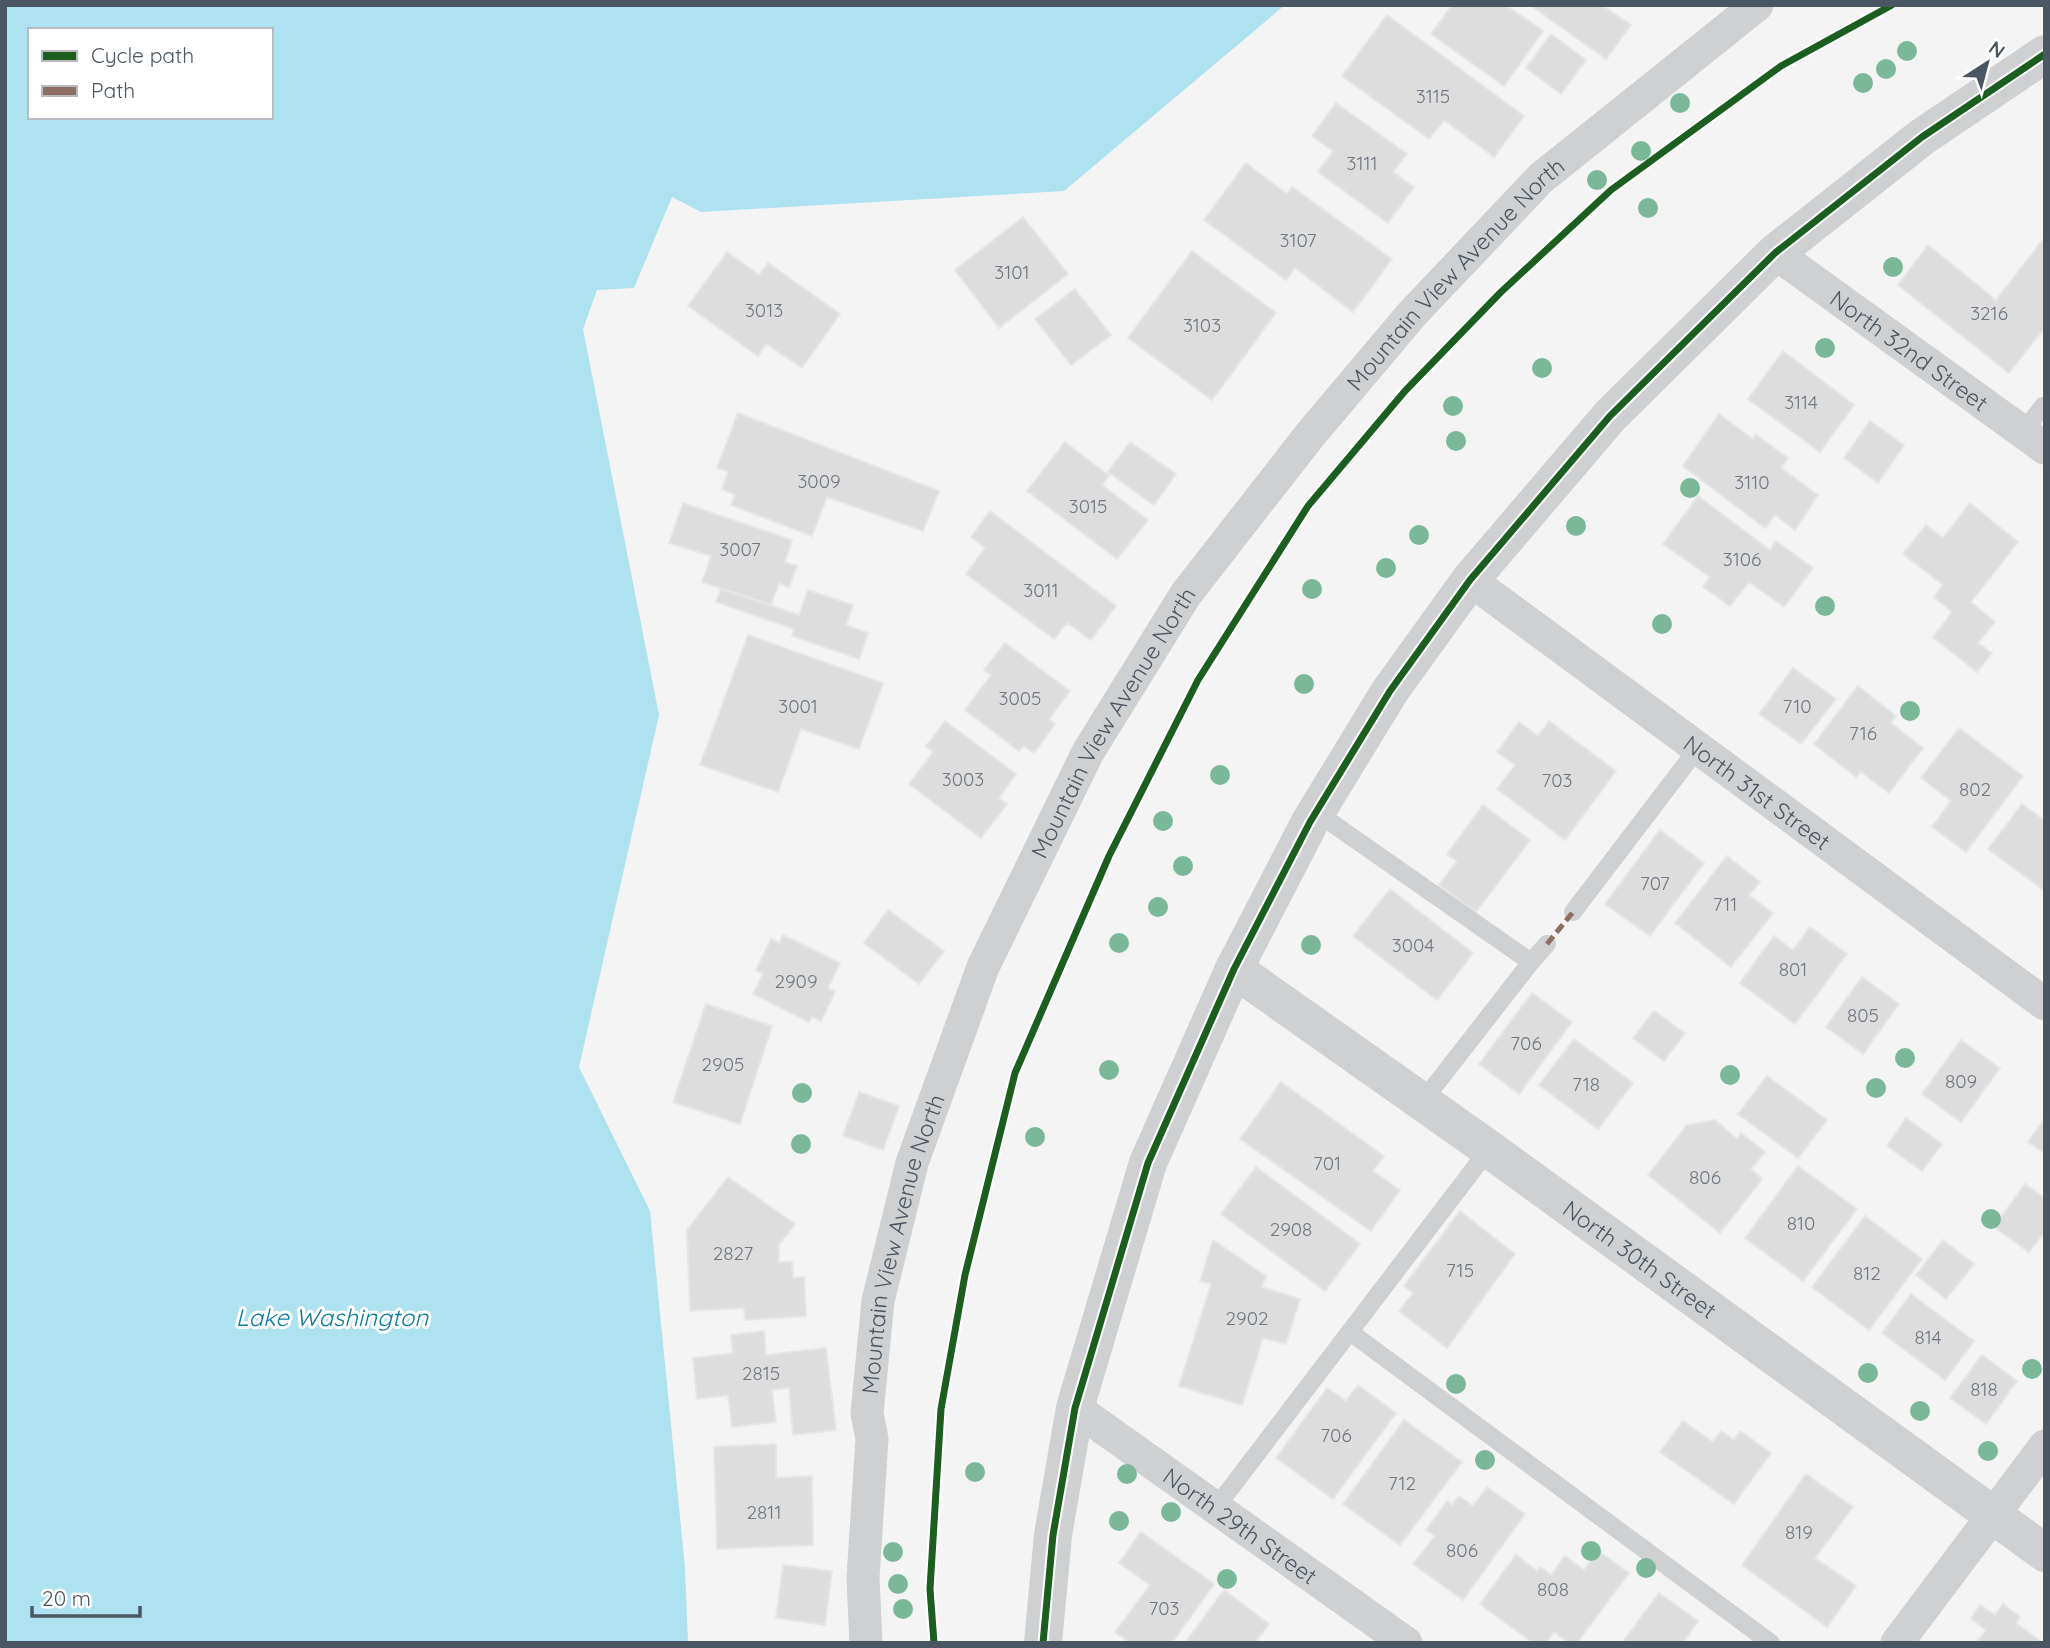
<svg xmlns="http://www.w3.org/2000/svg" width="2050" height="1648" viewBox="0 0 2050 1648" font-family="Quicksand,sans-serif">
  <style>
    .water { fill: #aee2f0; fill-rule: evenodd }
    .building { fill: #ddddde; stroke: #e5e6e7; stroke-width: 2 }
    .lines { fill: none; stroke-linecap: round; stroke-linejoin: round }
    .service { stroke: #ced0d2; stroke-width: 18 }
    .minor { stroke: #ced0d2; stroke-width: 33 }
    .tertiary { stroke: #ced0d2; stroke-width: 38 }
    .quiet { stroke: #8d6e63; stroke-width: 5; stroke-dasharray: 10 5; stroke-linecap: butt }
    .cycleway-casing { stroke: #fff; stroke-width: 11 }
    .cycleway { stroke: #1b5e20; stroke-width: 7 }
    .tree { fill: #7ab899 }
    .labels { text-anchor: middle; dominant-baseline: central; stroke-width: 6; stroke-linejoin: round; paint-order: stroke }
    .number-label { font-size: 19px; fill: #707881 }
    .street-label { font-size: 23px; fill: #4a5661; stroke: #fff }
    .water-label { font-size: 24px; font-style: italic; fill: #0c7c9b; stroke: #fff }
  </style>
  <rect width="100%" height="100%" fill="#f4f4f4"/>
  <path class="water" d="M 5,5 L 1285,5 L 1064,191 L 701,212 L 672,197 L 634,288 L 597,290 L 583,329 L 659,715 L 579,1067 L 650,1211 L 685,1568 L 688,1643 L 5,1643 ZM 30,30 L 271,30 L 271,117 L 30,117 Z"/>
  <path class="building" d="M 1452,5 L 1506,5 L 1543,31 L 1504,86 L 1431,34 Z
    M 1530,5 L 1602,5 L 1631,25 L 1606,59 Z
    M 1387,15 L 1524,116 L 1494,157 L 1444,120 L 1429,139 L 1342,76 Z
    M 1551,34 L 1586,60 L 1561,94 L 1526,68 Z
    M 1336,103 L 1407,154 L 1393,172 L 1414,187 L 1388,223 L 1318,172 L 1333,151 L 1312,136 Z
    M 1246,163 L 1287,194 L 1292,187 L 1392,259 L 1353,312 L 1295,268 L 1286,280 L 1204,220 Z
    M 1023,217 L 1068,274 L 999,328 L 955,270 Z
    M 2045,237 L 2045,327 L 2009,373 L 1898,285 L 1928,245 L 1996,300 Z
    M 1192,251 L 1276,313 L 1212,400 L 1128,338 Z
    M 727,252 L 759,275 L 768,263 L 840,314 L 802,368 L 766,344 L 758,356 L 688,306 Z
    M 1075,289 L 1111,335 L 1071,365 L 1035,319 Z
    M 1783,351 L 1854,405 L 1820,452 L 1748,399 Z
    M 738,413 L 939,491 L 923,531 L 827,497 L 812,536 L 731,505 L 735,495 L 722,489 L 728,472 L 717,468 Z
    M 1719,414 L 1753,439 L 1756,435 L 1788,458 L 1781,468 L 1818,495 L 1795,530 L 1775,515 L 1765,528 L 1683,466 Z
    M 1870,421 L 1904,445 L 1878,483 L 1844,458 Z
    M 1065,442 L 1109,476 L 1102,485 L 1148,520 L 1117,559 L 1027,491 Z
    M 1130,442 L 1176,474 L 1154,505 L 1108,472 Z
    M 1698,496 L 1770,550 L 1776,541 L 1813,568 L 1784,607 L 1749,582 L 1730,606 L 1703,587 L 1710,577 L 1663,544 Z
    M 683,503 L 792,540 L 785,562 L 797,566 L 789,587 L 779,583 L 771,605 L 702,582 L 711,556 L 669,543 Z
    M 1970,503 L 2018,542 L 1971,602 L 1995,622 L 1978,643 L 1992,653 L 1977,672 L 1933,637 L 1952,612 L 1934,597 L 1943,585 L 1903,554 L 1926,525 L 1943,538 Z
    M 990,511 L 1116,606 L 1091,640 L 1067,623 L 1054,639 L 966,574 L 985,548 L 971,537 Z
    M 721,589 L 799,615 L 808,590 L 853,605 L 846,625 L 868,633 L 859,659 L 792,636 L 794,629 L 716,602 Z
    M 748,635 L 883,683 L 859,749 L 801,729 L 778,792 L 700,765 Z
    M 1005,643 L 1070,691 L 1049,719 L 1055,724 L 1034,753 L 1024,746 L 1019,751 L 965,710 L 991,675 L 984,670 Z
    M 1793,668 L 1836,699 L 1801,744 L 1759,714 Z
    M 1858,686 L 1896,716 L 1891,723 L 1923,748 L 1889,793 L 1861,772 L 1856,777 L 1814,744 Z
    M 945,721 L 1016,774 L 999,798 L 1007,804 L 981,838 L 909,784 L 933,752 L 926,746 Z
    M 1549,721 L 1616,771 L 1565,840 L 1497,789 L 1515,765 L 1497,752 L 1519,722 L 1538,736 Z
    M 1959,728 L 2023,776 L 1966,852 L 1932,827 L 1951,801 L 1921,778 Z
    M 2022,804 L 2045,821 L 2045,891 L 1988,849 Z
    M 1483,805 L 1530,840 L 1476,912 L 1439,885 L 1457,861 L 1447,854 Z
    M 1660,830 L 1704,863 L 1650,936 L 1605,904 Z
    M 1727,856 L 1760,882 L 1749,895 L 1773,913 L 1731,967 L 1675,923 Z
    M 1390,889 L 1473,953 L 1437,1000 L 1353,936 Z
    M 888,910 L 944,951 L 919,984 L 864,943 Z
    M 1810,927 L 1847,954 L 1795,1024 L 1740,983 L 1774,936 L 1793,950 Z
    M 783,935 L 840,963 L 828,988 L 835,992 L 821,1021 L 812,1017 L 809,1022 L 753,994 L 763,974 L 756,970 L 771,939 L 779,943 Z
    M 1862,977 L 1899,1004 L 1863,1054 L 1826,1027 Z
    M 1532,993 L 1572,1022 L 1519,1094 L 1479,1064 Z
    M 706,1004 L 772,1026 L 740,1124 L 673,1102 Z
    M 1654,1011 L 1685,1033 L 1664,1061 L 1633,1038 Z
    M 1574,1039 L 1633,1083 L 1598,1129 L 1539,1085 Z
    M 1961,1040 L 2000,1068 L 1961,1122 L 1922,1094 Z
    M 1767,1076 L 1827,1120 L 1798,1158 L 1738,1114 Z
    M 1281,1082 L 1384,1156 L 1373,1171 L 1400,1190 L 1371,1231 L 1240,1139 Z
    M 859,1092 L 899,1106 L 883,1150 L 843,1136 Z
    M 1906,1118 L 1942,1144 L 1922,1171 L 1887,1146 Z
    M 2045,1118 L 2045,1153 L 2028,1142 Z
    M 1715,1120 L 1737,1139 L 1741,1133 L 1765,1152 L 1751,1169 L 1762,1179 L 1720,1233 L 1648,1175 L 1687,1125 Z
    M 1798,1166 L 1857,1209 L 1803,1281 L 1745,1238 Z
    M 1256,1167 L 1360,1244 L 1325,1291 L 1221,1214 Z
    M 728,1177 L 795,1224 L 779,1245 L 779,1262 L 792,1262 L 793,1278 L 804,1277 L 806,1316 L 745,1320 L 744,1308 L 690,1311 L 687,1230 Z
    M 2025,1184 L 2045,1198 L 2045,1231 L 2029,1252 L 1994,1227 Z
    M 1460,1211 L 1515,1254 L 1447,1348 L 1399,1311 L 1413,1293 L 1404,1286 Z
    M 1865,1216 L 1922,1259 L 1869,1330 L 1812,1287 Z
    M 1213,1240 L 1266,1276 L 1262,1287 L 1300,1299 L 1286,1344 L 1263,1338 L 1242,1405 L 1179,1386 L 1211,1284 L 1200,1281 Z
    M 1943,1240 L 1974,1264 L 1946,1299 L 1916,1275 Z
    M 1911,1294 L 1974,1341 L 1945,1380 L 1882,1333 Z
    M 764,1331 L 766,1355 L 826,1348 L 836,1430 L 793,1435 L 789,1388 L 772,1390 L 776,1422 L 732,1427 L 728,1395 L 697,1399 L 693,1358 L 733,1353 L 731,1335 Z
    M 1982,1355 L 2017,1381 L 1986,1424 L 1950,1398 Z
    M 1358,1385 L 1396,1413 L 1333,1499 L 1276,1458 L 1327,1388 L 1346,1401 Z
    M 1404,1420 L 1462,1462 L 1400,1545 L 1343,1504 Z
    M 1683,1421 L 1713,1442 L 1721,1431 L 1734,1440 L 1740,1431 L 1771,1453 L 1734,1504 L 1660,1452 Z
    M 776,1444 L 776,1478 L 812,1476 L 813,1545 L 717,1549 L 714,1447 Z
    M 1806,1474 L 1853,1507 L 1815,1558 L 1856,1586 L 1827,1627 L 1742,1565 Z
    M 1487,1487 L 1525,1514 L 1463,1600 L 1413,1564 L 1435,1536 L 1426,1530 L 1447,1501 L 1452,1505 L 1459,1496 L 1473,1506 Z
    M 1141,1532 L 1214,1584 L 1172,1643 L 1130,1643 L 1115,1632 L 1150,1585 L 1119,1563 Z
    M 1598,1551 L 1629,1573 L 1577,1643 L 1569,1643 L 1554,1632 L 1546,1643 L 1533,1643 L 1480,1604 L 1516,1555 L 1537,1571 L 1540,1567 L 1551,1575 L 1565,1556 L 1584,1570 Z
    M 783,1565 L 832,1571 L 825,1625 L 776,1618 Z
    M 1224,1590 L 1269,1624 L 1255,1643 L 1185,1643 Z
    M 1659,1593 L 1698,1621 L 1683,1643 L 1622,1643 Z
    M 2003,1604 L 2020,1617 L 2016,1623 L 2043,1643 L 1976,1643 L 1986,1630 L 1971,1619 L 1980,1605 L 1995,1615 Z"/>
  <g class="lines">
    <path class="service" d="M 2023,432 L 2043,406
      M 1316,812 L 1531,962 L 1422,1102
      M 1573,912 L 1698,748
      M 1531,962 L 1547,944
      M 1350,1332 L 1771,1643
      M 1217,1506 L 1489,1149"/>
    <g class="minor">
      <path id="s1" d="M 1775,253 L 2045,448"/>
      <path id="s2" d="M 1470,580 L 2045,1004"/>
      <path id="s3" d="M 1075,1408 L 1406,1643"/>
      <path id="s4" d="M 866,1643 L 863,1578 L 872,1439 L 867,1413 L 878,1301 L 912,1163 L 983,967 L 1088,752 L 1186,594 L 1310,435 L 1412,314 L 1541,178 L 1757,5"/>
      <path d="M 1897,1643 L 2045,1446"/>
    </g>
    <g class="tertiary">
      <path id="s5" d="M 1234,969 L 1489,1149 L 2045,1553"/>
      <path d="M 1043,1643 L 1053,1535 L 1075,1408 L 1148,1163 L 1234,969 L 1310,822 L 1390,691 L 1470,580 L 1610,416 L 1775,253 L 1922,137 L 2045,54"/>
    </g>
    <path class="quiet" d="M 1547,944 L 1573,912"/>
    <defs>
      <path id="cycleway" d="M 934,1643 L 930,1589 L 941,1409 L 965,1275 L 1015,1073 L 1109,856 L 1198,680 L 1308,506 L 1405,391 L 1501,292 L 1611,190 L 1781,66 L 1892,5
        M 1043,1643 L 1053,1535 L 1075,1408 L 1148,1163 L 1234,969 L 1310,822 L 1390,691 L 1470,580 L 1610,416 L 1775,253 L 1922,137 L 2045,54"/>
    </defs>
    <use href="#cycleway" class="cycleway-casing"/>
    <use href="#cycleway" class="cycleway"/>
  </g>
  <g class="tree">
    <circle cx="1907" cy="51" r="10"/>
    <circle cx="1886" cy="69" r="10"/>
    <circle cx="1863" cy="83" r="10"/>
    <circle cx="1680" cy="103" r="10"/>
    <circle cx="1641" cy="151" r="10"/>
    <circle cx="1597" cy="180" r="10"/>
    <circle cx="1648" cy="208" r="10"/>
    <circle cx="1893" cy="267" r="10"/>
    <circle cx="1825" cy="348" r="10"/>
    <circle cx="1542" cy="368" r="10"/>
    <circle cx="1453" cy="406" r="10"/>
    <circle cx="1456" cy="441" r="10"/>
    <circle cx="1690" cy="488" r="10"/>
    <circle cx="1576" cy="526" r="10"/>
    <circle cx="1419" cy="535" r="10"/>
    <circle cx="1386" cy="568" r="10"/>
    <circle cx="1312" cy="589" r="10"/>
    <circle cx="1825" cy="606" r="10"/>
    <circle cx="1662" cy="624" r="10"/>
    <circle cx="1304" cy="684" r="10"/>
    <circle cx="1910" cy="711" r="10"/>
    <circle cx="1220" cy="775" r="10"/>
    <circle cx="1163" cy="821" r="10"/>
    <circle cx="1183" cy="866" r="10"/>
    <circle cx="1158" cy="907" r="10"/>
    <circle cx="1119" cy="943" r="10"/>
    <circle cx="1311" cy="945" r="10"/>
    <circle cx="1905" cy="1058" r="10"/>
    <circle cx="1109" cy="1070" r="10"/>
    <circle cx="1730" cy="1075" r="10"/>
    <circle cx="1876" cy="1088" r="10"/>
    <circle cx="802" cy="1093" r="10"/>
    <circle cx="1035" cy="1137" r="10"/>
    <circle cx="801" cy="1144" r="10"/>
    <circle cx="1991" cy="1219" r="10"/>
    <circle cx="2032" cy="1369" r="10"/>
    <circle cx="1868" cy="1373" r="10"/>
    <circle cx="1456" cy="1384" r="10"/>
    <circle cx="1920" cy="1411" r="10"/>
    <circle cx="1988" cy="1451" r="10"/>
    <circle cx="1485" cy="1460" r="10"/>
    <circle cx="975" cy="1472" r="10"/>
    <circle cx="1127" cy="1474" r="10"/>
    <circle cx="1171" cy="1512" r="10"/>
    <circle cx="1119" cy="1521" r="10"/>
    <circle cx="1591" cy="1551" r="10"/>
    <circle cx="893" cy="1552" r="10"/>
    <circle cx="1646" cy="1568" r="10"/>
    <circle cx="1227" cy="1579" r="10"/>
    <circle cx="898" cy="1584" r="10"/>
    <circle cx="903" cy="1609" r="10"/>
  </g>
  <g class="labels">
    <g class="number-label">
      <text x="1433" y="96">3115</text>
      <text x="1362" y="163">3111</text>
      <text x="1298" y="240">3107</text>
      <text x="1012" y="272">3101</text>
      <text x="764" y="310">3013</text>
      <text x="1989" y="313">3216</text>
      <text x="1202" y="325">3103</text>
      <text x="1801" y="402">3114</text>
      <text x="819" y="481">3009</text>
      <text x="1752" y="482">3110</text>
      <text x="1088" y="506">3015</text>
      <text x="740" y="549">3007</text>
      <text x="1742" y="559">3106</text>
      <text x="1041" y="590">3011</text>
      <text x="1020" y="698">3005</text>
      <text x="798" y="706">3001</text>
      <text x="1797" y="706">710</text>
      <text x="1863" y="733">716</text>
      <text x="963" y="779">3003</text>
      <text x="1557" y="780">703</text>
      <text x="1975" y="789">802</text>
      <text x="1655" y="883">707</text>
      <text x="1725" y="904">711</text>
      <text x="1413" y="945">3004</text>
      <text x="1793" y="969">801</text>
      <text x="796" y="981">2909</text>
      <text x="1863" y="1015">805</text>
      <text x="1526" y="1043">706</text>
      <text x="723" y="1064">2905</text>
      <text x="1961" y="1081">809</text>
      <text x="1586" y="1084">718</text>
      <text x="1327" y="1163">701</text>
      <text x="1705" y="1177">806</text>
      <text x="1801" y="1223">810</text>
      <text x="1291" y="1229">2908</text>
      <text x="733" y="1253">2827</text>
      <text x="1460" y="1270">715</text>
      <text x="1867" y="1273">812</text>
      <text x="1247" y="1318">2902</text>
      <text x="1928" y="1337">814</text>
      <text x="761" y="1373">2815</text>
      <text x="1984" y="1389">818</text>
      <text x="1336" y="1435">706</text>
      <text x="1402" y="1483">712</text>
      <text x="764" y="1512">2811</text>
      <text x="1799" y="1532">819</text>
      <text x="1462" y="1550">806</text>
      <text x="1553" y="1589">808</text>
      <text x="1164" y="1608">703</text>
    </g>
    <g class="street-label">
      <text stroke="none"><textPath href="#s4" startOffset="1538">Mountain View Avenue North</textPath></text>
      <text stroke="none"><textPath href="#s1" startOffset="166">North 32nd Street</textPath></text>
      <text stroke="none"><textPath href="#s4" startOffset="971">Mountain View Avenue North</textPath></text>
      <text stroke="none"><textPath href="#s2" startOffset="357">North 31st Street</textPath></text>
      <text stroke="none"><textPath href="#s4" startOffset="404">Mountain View Avenue North</textPath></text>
      <text stroke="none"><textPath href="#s5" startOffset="499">North 30th Street</textPath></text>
      <text stroke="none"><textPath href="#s3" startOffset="203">North 29th Street</textPath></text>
    </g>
    <g class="water-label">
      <text x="332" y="1317">Lake Washington</text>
    </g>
  </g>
  <rect width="2050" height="1648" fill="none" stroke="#4a5661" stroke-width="14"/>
  <rect x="28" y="28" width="245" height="91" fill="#ffffff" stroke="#b7bbc0" stroke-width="2"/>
  <rect x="42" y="51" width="35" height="10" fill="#1b5e20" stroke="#b7bbc0" stroke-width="2"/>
  <text x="91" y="63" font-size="21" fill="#4a5661">Cycle path</text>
  <rect x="42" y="86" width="35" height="10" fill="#8d6e63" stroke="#b7bbc0" stroke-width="2"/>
  <text x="91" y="98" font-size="21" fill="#4a5661">Path</text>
  <g transform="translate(1987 63) rotate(36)" stroke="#ffffff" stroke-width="5" paint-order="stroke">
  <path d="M0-5L12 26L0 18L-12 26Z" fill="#4a5661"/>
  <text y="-10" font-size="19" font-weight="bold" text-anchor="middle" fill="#4a5661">N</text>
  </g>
  <path d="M32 1606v10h108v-10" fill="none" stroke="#4a5661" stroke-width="3.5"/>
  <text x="42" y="1606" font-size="21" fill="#4a5661" stroke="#ffffff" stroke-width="5" paint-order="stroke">20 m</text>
</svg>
